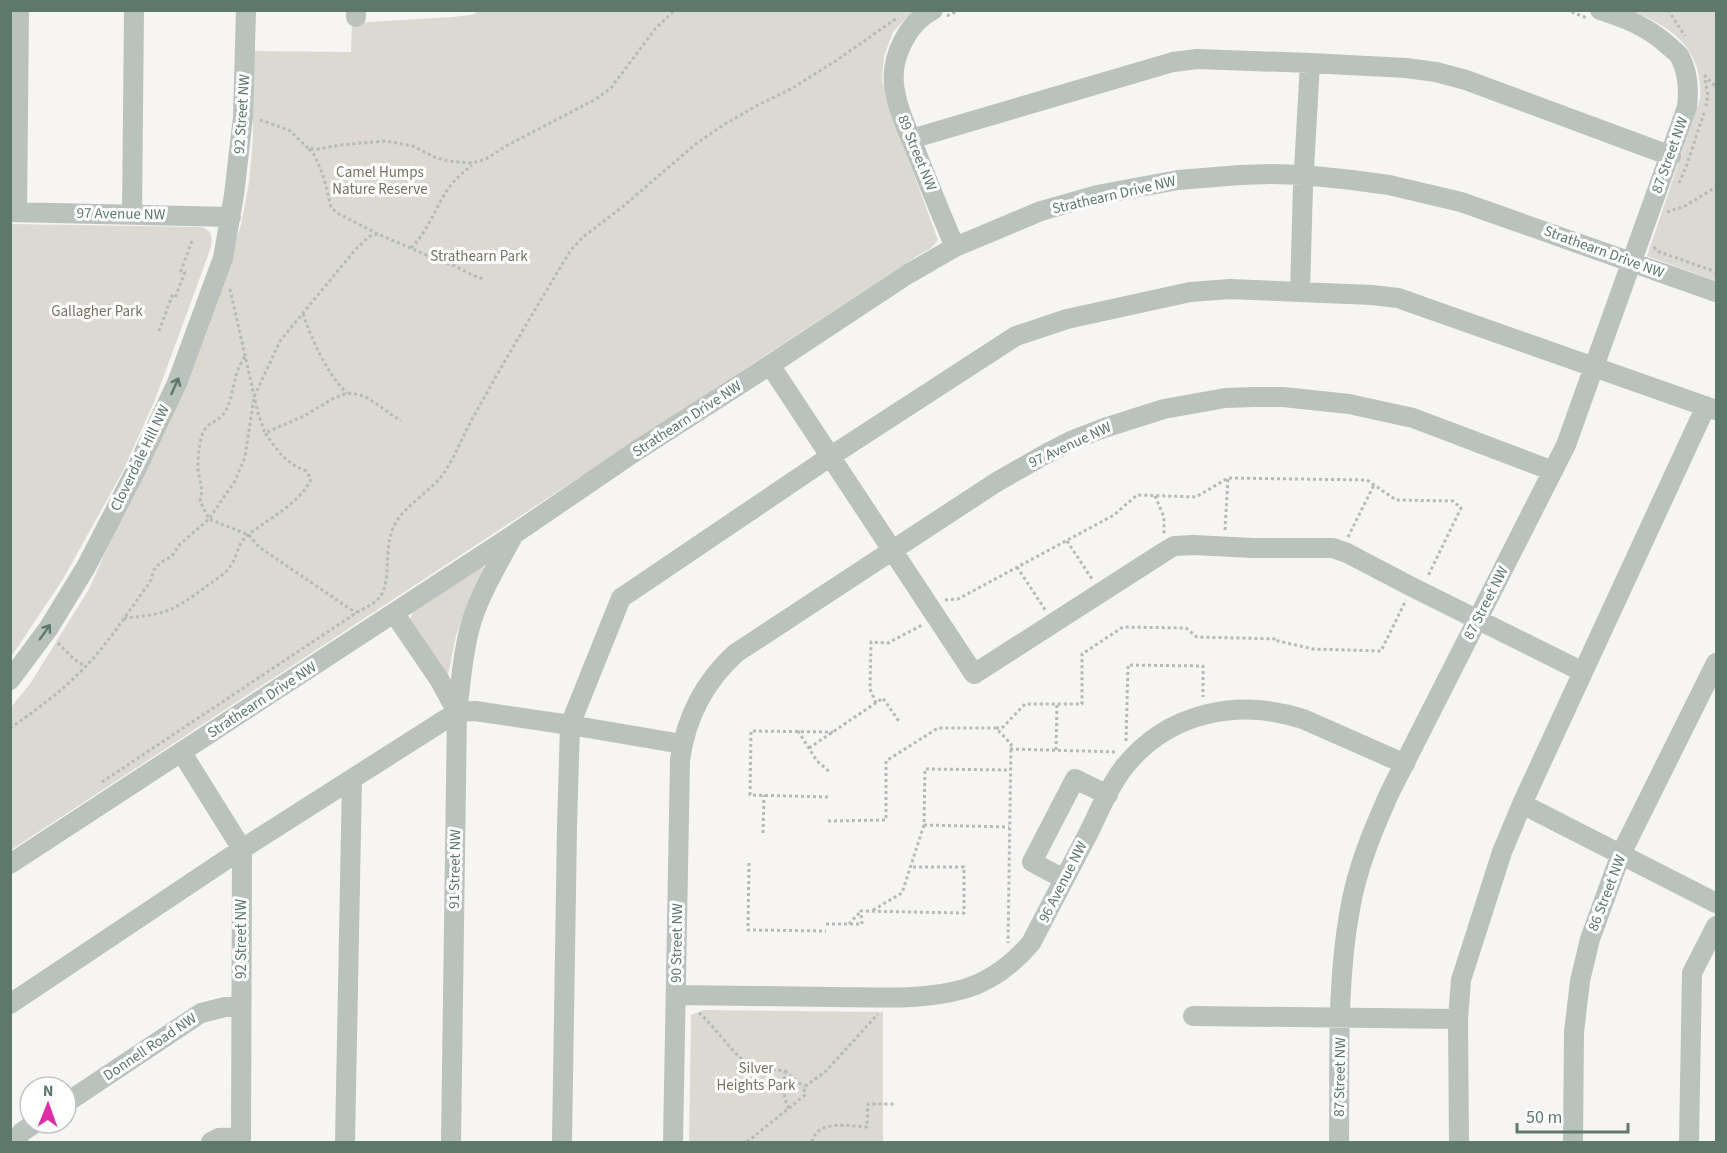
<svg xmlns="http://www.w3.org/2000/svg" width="1727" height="1153" viewBox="0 0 1727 1153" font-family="'Source Sans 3',sans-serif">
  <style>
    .green { fill: #dcd9d3 }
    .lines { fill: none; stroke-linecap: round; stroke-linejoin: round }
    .path { stroke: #b4bbb7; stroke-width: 3; stroke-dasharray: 3 3; stroke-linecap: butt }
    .minor { stroke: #b9c2bd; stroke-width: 20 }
    .oneway { stroke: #5e786c }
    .labels { text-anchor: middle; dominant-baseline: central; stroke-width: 6; stroke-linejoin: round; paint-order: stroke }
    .street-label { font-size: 15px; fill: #5e786c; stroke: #fff }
    .park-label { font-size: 15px; fill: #767361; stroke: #fff }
  </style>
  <rect width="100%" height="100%" fill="#f7f4f4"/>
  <path class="green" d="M 480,11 L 915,11 L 905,19 L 893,32 L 884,56 L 882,80 L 893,118 L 938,240 L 931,248 L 917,256 L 11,850 L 11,707 L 30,684 L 89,589 L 209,318 L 241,225 L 249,182 L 253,139 L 253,51 L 351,52 L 352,23 L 452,17 L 471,15 Z
    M 1631,11 L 1716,11 L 1716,281 L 1647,256 L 1700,99 C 1704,51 1673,26 1631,11 Z
    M 11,224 L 201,227 C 213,230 213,239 210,250 L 155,400 L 123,471 L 63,579 L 11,657 Z
    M 482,566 L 484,567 L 484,571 L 464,613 L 456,636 L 448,675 L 410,619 L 413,611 Z
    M 704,1010 L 883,1012 L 883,1142 L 689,1142 L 691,1017 L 691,1015 Z"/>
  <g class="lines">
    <path class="path" d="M 1566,10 L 1587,18
      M 1668,10 L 1685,36
      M 947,16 L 960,10
      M 1704,75 L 1716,87
      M 1705,80 L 1708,95 L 1706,106
      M 260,120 L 289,130 L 309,149 L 319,149 L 339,145 L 386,141 L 413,146 L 434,157 L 448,161 L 473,163 L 486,159 L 506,146 L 596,99 L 611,88 L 655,29 L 675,10
      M 309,149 L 315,156 L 324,178 L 331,207 L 337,213 L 378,234 L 440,261 L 455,266 L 474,276 L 484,279
      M 1679,183 L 1686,167 L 1704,113
      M 1667,212 L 1685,206 L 1716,187
      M 1654,247 L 1657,251 L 1716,272
      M 411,248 C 427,232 434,211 446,192 C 453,181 462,173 472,165
      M 230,289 L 258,413 L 265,433
      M 303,314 C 312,340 327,374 347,393
      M 159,331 L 172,296 L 175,298 L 185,272 L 181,271 L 192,241
      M 245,357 C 232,374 235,393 226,410 C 220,422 212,420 206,428 C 201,433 200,443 199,450 C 198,456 198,463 198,469 C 199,480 204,489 200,501 L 209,519 L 249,535 L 259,547 L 356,613
      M 1155,496 L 1164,517 L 1164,534
      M 1225,530 L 1228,478
      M 1348,537 L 1374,485
      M 1067,541 L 1092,579
      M 1017,567 L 1046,611
      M 945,600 L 958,599 L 1114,515 L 1137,495 L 1196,497 L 1228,478 L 1367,480 L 1396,500 L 1453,501 L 1461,508 L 1428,576
      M 124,618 C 138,617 156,615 169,610 C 183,604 196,594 208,585 C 215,580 224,575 229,568 C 237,559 237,544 247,536 C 267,519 300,504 311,479 L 306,471 C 284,462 279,452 265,433 L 304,416 L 334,398 L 347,393 L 360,395 L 368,398 L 401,421
      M 58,643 L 74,659 L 86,667
      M 876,703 L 870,689 L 871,642 L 888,643 L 922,625
      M 10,728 C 38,709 66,688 89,663 C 112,638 130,609 150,582 L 154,570 L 160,563 L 172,556 L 180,544 L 209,519 L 235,481 L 245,457 L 254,397 L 280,341 L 355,250 L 370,236 L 378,234
      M 996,728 L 1002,728 L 1025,704 L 1082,704 L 1082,654 L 1123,627 L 1186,628 L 1197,637 L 1278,639 L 1278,641 L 1313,649 L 1381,651 L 1406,600
      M 798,731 L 817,761 L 831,773
      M 1126,741 L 1128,665 L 1203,666 L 1203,697
      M 809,748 L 883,698 L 900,723
      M 1010,749 L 1117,752
      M 1056,750 L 1057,704
      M 102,782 L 356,613 C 364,608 373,605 379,598 C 393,582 382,547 395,524 C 405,504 435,490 447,468 C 456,454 462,438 470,423 C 502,365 536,307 571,250 L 583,237 L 621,208 L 697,143 L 725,124 L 758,105 L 791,89 L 837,60 L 897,18
      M 828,797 L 750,795 L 751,731 L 833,732
      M 828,821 L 886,820 L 886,761 L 938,728 L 996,728 L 1011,744 L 1008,943
      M 924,825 L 1009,827
      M 763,833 L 764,795
      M 749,863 L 748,930 L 826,931
      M 873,910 L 902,893 L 924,825 L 925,769 L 1010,770
      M 826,924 L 862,924 L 861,911 L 964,913 L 964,867 L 911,867
      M 849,924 L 861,911
      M 699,1013 C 715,1026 736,1059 752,1066 C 761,1070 774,1069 785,1071 C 784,1085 782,1096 789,1109
      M 785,1071 L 804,1087
      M 747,1142 L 805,1095 L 804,1087 L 825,1072 L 878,1014
      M 812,1142 C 817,1119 849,1126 867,1127 L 868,1104 L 895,1104"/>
    <path class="minor" d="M 933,10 C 908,22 891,57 894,84 C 896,106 907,128 915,149 C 928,182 941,215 955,247
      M 356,17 L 356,10
      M 911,139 L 1173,62 L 1197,59 L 1310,63
      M 10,212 L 231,217
      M 17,212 L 19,10
      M 132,215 L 134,10
      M 1300,292 L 1372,295 L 1398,298 L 1716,410
      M 770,365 L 974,674 L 1164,552 L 1174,546 L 1193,545 L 1253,548 L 1333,548 L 1347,553 L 1412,587 L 1583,672
      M 394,613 L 439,679 L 457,712 L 451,1142
      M 10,680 L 48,629 L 86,567 L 135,472 L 177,383 L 223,258 L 234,195 L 243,117 L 246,10
      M 457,712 C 461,681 463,650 472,620 C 482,590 498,564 513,536
      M 182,753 L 242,849 L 241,1142
      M 1522,804 L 1716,903
      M 10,864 L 513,535 L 633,453 L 770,365 L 908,274 L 955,247 L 1041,211 L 1097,195 L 1178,180 L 1240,175 L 1272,174 L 1304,175 L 1352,180 L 1389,185 L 1461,202 L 1716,292
      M 1064,879 L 1032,862 L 1075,779 L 1108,795
      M 676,995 C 728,996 780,996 832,997 C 875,997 922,1001 964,989 C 991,981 1013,964 1031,943 C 1051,905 1070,868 1090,830 C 1100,809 1110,785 1125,766 C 1169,712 1238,698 1303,719 L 1405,764
      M 10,1004 L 242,849 L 457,712 L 475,711 L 570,725 L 621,598 L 831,456 L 1016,336 L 1067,319 L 1190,292 L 1230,289 L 1300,292 L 1303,187 L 1310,63 L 1406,68 L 1436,72 L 1466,80 L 1671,156
      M 1193,1016 L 1458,1019
      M 66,1103 L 201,1013 L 225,1007 L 241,1007
      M 15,1142 L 22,1132 L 35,1123
      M 211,1142 L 219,1138 L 241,1137
      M 345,1142 L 352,779
      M 562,1142 L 567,827 L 570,725 L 682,744
      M 673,1142 L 680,760 C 686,717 704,682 736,653 L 995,483 L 1044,455 L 1073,440 L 1104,428 L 1164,409 L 1225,398 L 1254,397 L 1283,397 L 1349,404 L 1413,418 L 1553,471
      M 1339,1142 C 1340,1065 1336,985 1350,909 C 1357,868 1373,830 1390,792 L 1566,445 L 1687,107 C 1689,90 1688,72 1680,57 C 1678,53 1673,50 1670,47 C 1648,27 1628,19 1600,10
      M 1459,1142 L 1458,1019 L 1461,980 L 1502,852 L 1522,804 L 1706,406
      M 1573,1142 L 1574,1032 L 1580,981 L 1590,939 L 1621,854 L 1716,663
      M 1689,1142 L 1692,973 L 1716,926"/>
  </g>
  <defs><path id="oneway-shaft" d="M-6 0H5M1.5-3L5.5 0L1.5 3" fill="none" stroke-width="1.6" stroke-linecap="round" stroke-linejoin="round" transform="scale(1.5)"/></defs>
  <g class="oneway">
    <use href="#oneway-shaft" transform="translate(175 386) rotate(-66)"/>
    <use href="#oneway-shaft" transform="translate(45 632) rotate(-55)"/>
  </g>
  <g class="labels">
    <g class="street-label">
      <text transform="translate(242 114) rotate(-86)">92 Street NW</text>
      <text transform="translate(917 153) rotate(68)">89 Street NW</text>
      <text transform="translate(1670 155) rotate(-70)">87 Street NW</text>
      <text transform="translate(1114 195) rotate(-13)">Strathearn Drive NW</text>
      <text transform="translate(121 214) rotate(1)">97 Avenue NW</text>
      <text transform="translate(1604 252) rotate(20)">Strathearn Drive NW</text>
      <text transform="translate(687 419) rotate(-33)">Strathearn Drive NW</text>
      <text transform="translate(1070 445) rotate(-25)">97 Avenue NW</text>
      <text transform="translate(140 458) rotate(-64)">Cloverdale Hill NW</text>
      <text transform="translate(1486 603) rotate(-63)">87 Street NW</text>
      <text transform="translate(262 700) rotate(-33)">Strathearn Drive NW</text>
      <text transform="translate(455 869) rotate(-89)">91 Street NW</text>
      <text transform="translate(1063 882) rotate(-63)">96 Avenue NW</text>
      <text transform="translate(1607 893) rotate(-69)">86 Street NW</text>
      <text transform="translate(241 939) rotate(-90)">92 Street NW</text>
      <text transform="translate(677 943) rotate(-89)">90 Street NW</text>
      <text transform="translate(150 1047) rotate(-34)">Donnell Road NW</text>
      <text transform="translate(1340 1077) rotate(-89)">87 Street NW</text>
    </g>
    <g class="park-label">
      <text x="380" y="172">Camel Humps<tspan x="380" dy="17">Nature Reserve</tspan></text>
      <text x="479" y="256">Strathearn Park</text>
      <text x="97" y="311">Gallagher Park</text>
      <text x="756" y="1068">Silver<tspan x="756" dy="17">Heights Park</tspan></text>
    </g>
  </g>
  <rect width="1727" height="1153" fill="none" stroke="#5e786c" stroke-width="24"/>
  <g transform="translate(48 1105) rotate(1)"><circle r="28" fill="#ffffff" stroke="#bfc9c4" stroke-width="1.5"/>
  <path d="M0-4.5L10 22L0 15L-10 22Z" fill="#dd2ea6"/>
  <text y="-9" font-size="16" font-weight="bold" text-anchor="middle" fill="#5e786c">N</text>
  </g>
  <path d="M1517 1123v9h111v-9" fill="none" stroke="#5e786c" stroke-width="3"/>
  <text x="1526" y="1123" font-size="18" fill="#5e786c" stroke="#ffffff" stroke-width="4.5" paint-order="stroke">50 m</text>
</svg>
